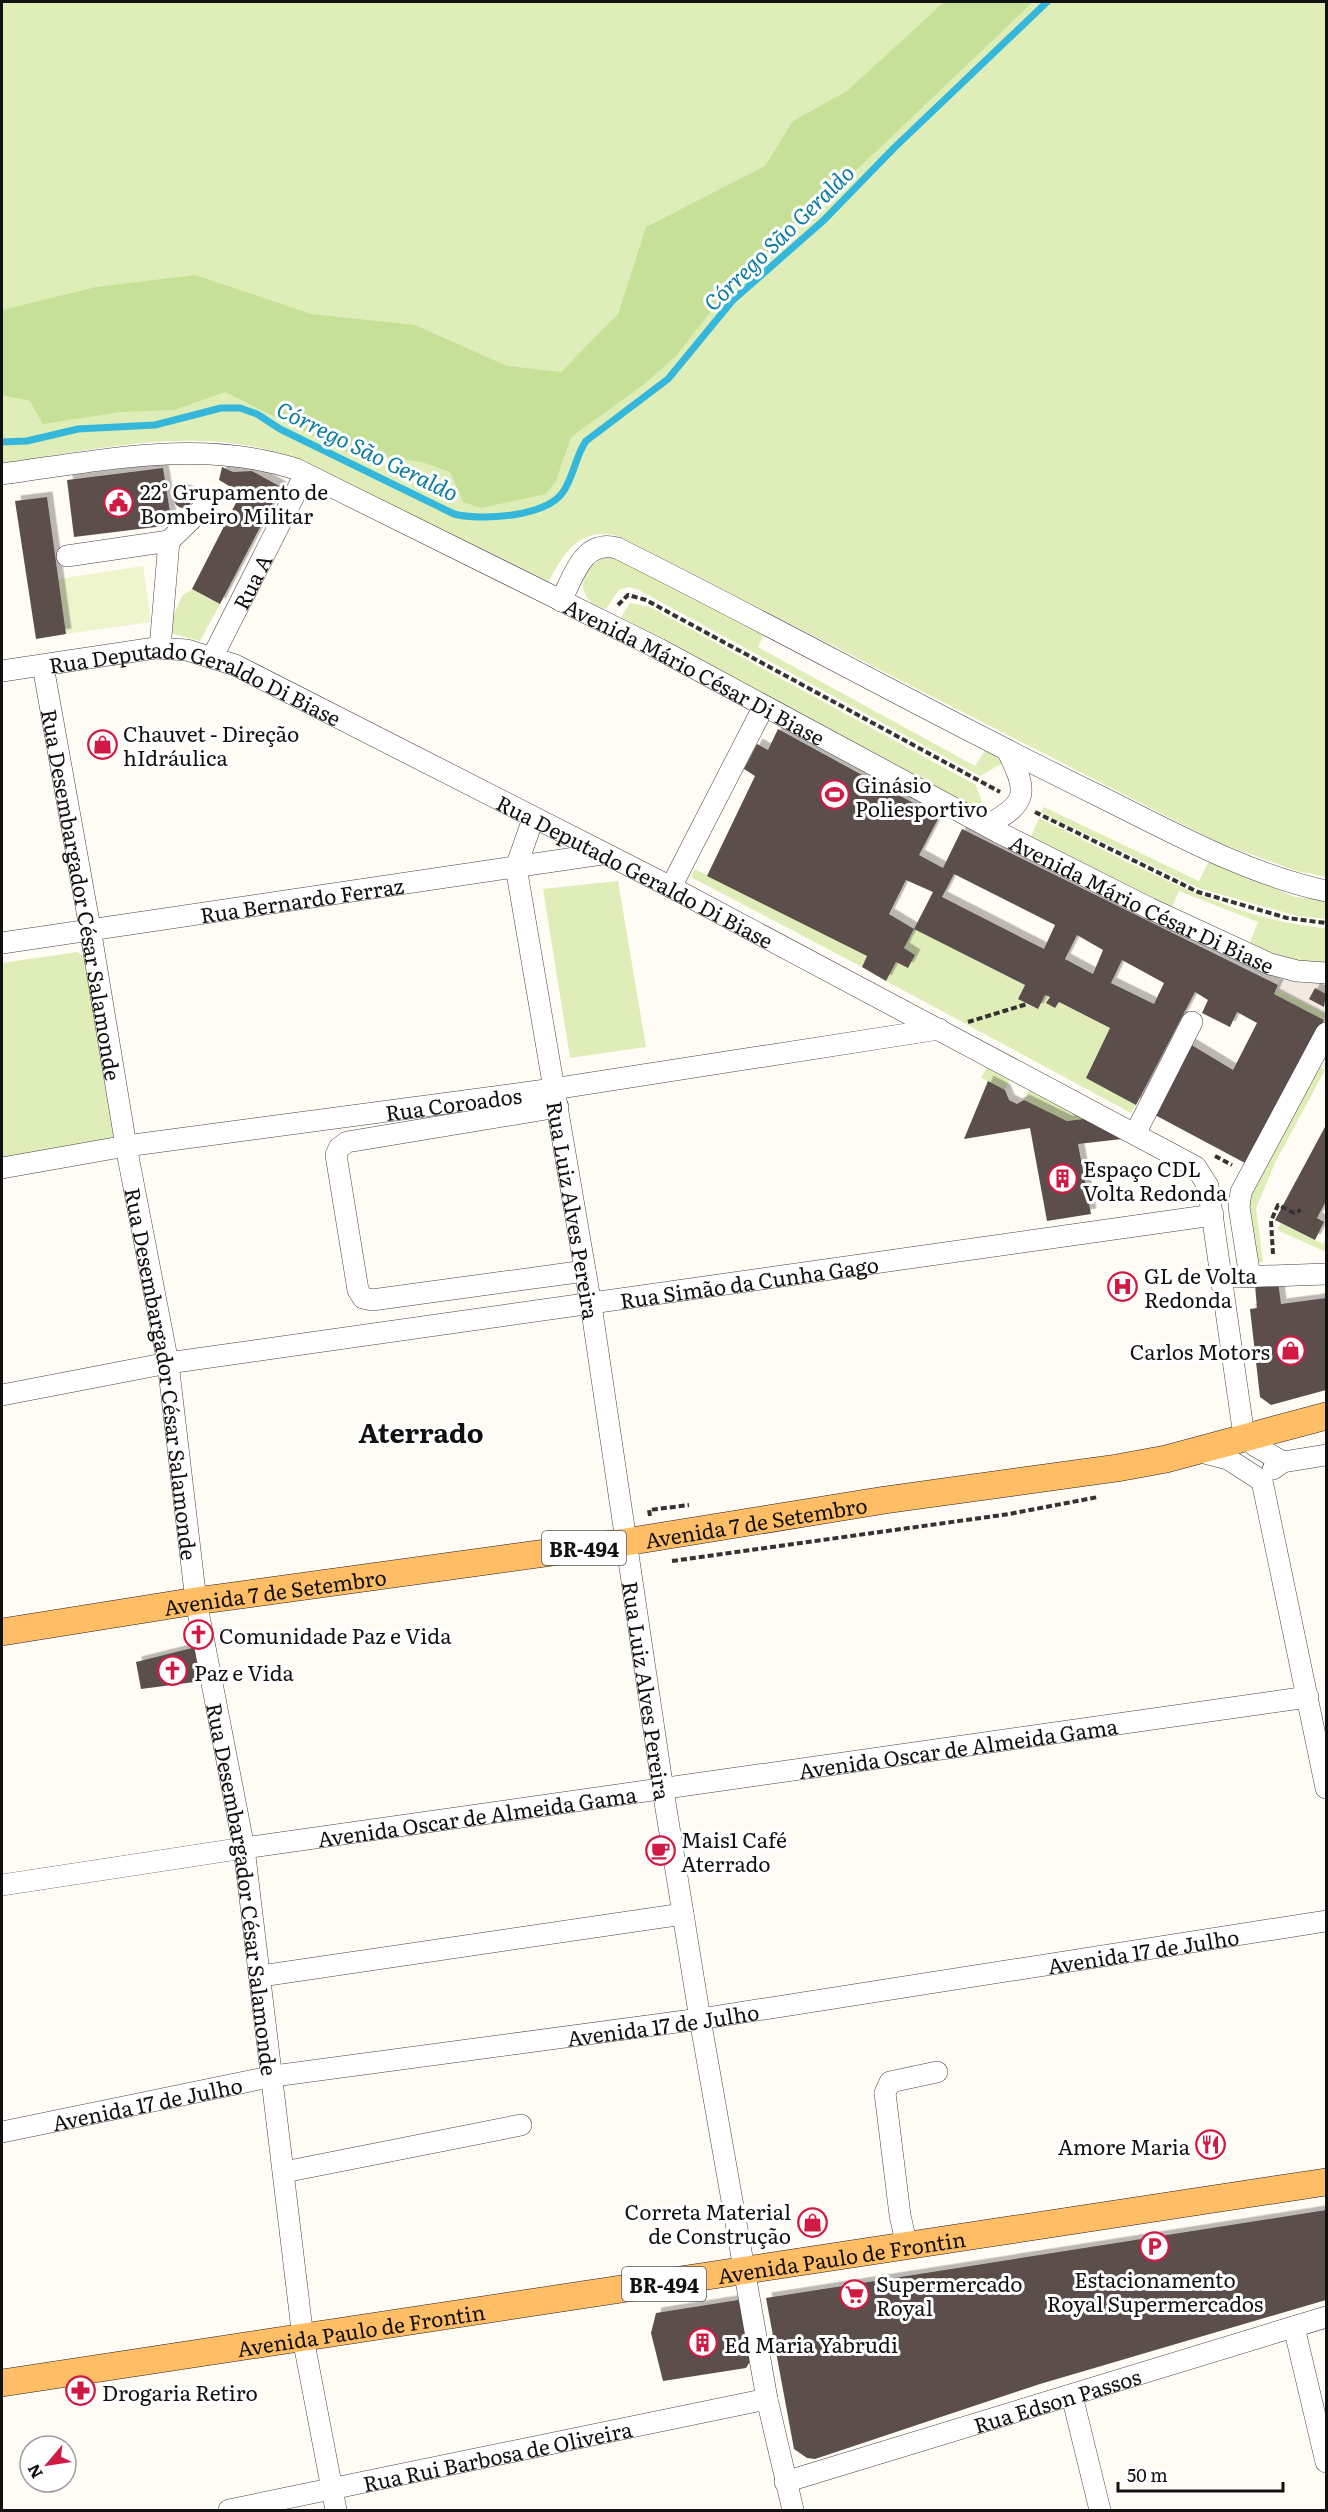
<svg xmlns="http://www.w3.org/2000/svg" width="1328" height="2512" viewBox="0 0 1328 2512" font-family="Literata,serif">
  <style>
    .green { fill: #dfeeb9 }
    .forest { fill: #c6e197 }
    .pitch { fill: #eef5cc }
    .plaza { fill: #f2eae1 }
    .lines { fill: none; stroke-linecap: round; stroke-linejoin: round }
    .stream { stroke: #34b7da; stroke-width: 7 }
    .building { fill: #5b4f4c; fill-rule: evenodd; filter: url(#shadow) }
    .minor-casing { stroke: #444; stroke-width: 22 }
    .major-casing { stroke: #222; stroke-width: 28 }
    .path { stroke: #333; stroke-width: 4; stroke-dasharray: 6 3; stroke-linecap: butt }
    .minor { stroke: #fff; stroke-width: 21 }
    .major { stroke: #ffbd65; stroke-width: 27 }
    .labels { text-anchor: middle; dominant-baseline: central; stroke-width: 6; stroke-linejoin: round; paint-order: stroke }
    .shield { fill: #fff; stroke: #585858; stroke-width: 1.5 }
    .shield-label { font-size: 20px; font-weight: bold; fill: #111 }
    .poi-label { font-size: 21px; fill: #111; stroke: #fff; text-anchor: start }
    .street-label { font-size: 21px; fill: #111; stroke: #fff }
    .water-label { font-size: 22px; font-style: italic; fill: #0c7ba1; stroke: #fff }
    .district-label { font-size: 27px; font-weight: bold; fill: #111; stroke: #fff }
  </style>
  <defs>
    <filter id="shadow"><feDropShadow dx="5.5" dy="-5.5" stdDeviation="0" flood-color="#0004"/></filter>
  </defs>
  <rect width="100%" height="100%" fill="#fffbf5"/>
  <path class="green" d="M 2,2 L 1326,2 L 1326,877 L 1297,871 L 1217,842 L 618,536 C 579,526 562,555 547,585 L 325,471 C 302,461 280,452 256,447 C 173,430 84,452 2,463 Z
    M 611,555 L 766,630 L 758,647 L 975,766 L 986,749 L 1003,763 L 980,776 L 637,589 L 629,587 L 619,590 L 606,609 C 601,607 593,605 589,600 C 573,581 593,560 611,555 Z
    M 192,589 L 220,604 L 200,641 L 166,632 L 182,596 Z
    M 630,603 L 650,607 L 976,785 L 986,813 L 621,617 Z
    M 1044,807 L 1199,881 L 1209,861 L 1295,897 L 1326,900 L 1326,919 L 1297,916 L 1198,888 L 1041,812 Z
    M 1039,818 C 1124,859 1232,922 1326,928 L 1326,964 C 1298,965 1274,955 1250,943 L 1258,922 L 1179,891 L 1171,910 L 1031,837 Z
    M 695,869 L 867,956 L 862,967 L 691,877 Z
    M 618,881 L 646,1047 L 570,1058 L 543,889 Z
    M 914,929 L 1025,985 L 1018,999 L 1037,1009 L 1045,995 L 1110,1028 L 1136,1105 L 1131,1113 L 886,981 L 896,962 L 908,968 L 915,955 L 904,948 Z
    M 77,952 L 89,959 L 118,1134 L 108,1141 L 2,1158 L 2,963 Z
    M 1276,990 L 1326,1014 L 1324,1020 L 1274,994 Z
    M 1317,1065 L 1325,1070 L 1276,1161 L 1256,1208 L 1263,1262 L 1255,1263 L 1247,1199 Z
    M 987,1067 L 1010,1080 L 1005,1090 L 981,1078 Z
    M 1029,1090 L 1084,1119 L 1067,1121 L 1024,1100 Z
    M 1281,1223 L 1323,1244 L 1326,1237 L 1326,1252 L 1277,1230 Z"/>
  <path class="forest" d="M 944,2 L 1033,2 L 719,301 L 676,356 L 643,385 L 571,437 L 556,481 L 546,494 L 481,508 L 463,502 L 450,472 L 422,462 L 343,451 L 225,392 L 174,410 L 121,412 L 43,424 L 30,401 L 2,395 L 2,310 L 96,287 L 195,275 L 311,314 L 415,325 L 507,366 L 561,372 L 618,314 L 646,227 L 765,166 L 793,121 L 847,91 Z"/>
  <path class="pitch" d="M 143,566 L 151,622 L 66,634 L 58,579 Z"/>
  <path class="plaza" d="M 1281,978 L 1305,983 L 1326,981 L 1326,1014 L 1276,990 Z"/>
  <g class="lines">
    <path class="stream" d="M 2,442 L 27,441 L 78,429 L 155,425 L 221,408 L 240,408 L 257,414 L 280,429 L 454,514 C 481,521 546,517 563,492 C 574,476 575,457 586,441 L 668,379 L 733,300 L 824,220 L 894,148 L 1047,2"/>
  </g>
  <path class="building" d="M 222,467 L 233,472 L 252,471 L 281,487 L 220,604 L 192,589 L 241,493 L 219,480 Z
    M 163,468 L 172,525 L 74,537 L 67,480 Z
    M174 499a9 9 0 1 1 18 0a9 9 0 1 1-18 0Z
    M 47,497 L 66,634 L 36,639 L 15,501 Z
    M 778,729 L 939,817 L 919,855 L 943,868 L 962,829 L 1278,985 L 1274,994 L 1324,1020 L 1245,1163 L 1155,1115 L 1190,1044 L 1233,1070 L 1257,1023 L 1237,1012 L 1230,1027 L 1202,1013 L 1208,1000 L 1195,992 L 1136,1105 L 1086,1078 L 1110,1028 L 1059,1002 L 1055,1008 L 1046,1003 L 1050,997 L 1045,995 L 1038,1009 L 1018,999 L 1025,985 L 914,929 L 904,948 L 915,955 L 908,968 L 896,962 L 886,981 L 862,967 L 867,956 L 707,876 L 755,776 L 744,769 L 757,744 L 768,750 ZM 954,874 L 1055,925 L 1044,949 L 942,897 ZM 906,880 L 933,892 L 914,929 L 889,914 ZM 1077,935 L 1103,950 L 1093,974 L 1065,959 ZM 1122,960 L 1164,983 L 1154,1004 L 1111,983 Z
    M 1315,988 L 1326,994 L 1324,1007 L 1309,999 Z
    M 988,1081 L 1005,1090 L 1009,1100 L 1017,1104 L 1024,1100 L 1067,1121 L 1084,1119 L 1122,1139 L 1078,1144 L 1091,1214 L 1047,1221 L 1030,1128 L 964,1139 Z
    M 1326,1125 L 1326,1201 L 1317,1218 L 1324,1222 L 1315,1240 L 1275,1220 Z
    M 1278,1281 L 1281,1304 L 1326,1298 L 1326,1390 L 1271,1405 L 1260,1397 L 1250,1309 L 1257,1308 L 1255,1285 Z
    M 204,1645 L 210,1680 L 141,1689 L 136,1662 Z
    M 1326,2210 L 1326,2300 L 1040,2384 L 815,2459 L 807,2458 L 794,2449 L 766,2298 Z
    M 738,2300 L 743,2304 L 755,2353 L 746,2368 L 663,2381 L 651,2333 L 656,2313 Z"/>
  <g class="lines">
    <defs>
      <g id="minor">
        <path id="s1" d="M 2,474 C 100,461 199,438 296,469 L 659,649 L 998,832 L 1149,908 L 1270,964 L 1297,971 L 1326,973"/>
        <path d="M 169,541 L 203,508"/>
        <path d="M 67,556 L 169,541 L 160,648"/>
        <path d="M 561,601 C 573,577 583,539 617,548 C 778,628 935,716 1097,795 C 1170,831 1246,874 1326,891"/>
        <path id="s2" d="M 213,656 L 305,474"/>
        <path id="s3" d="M 43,666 L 90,928 L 126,1146 L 168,1363 L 196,1601 L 244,1848 L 303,2338 L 336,2510"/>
        <path id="s4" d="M 2,671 L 155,648 L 187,650 L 235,665 L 671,887 L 1196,1167 L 1208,1186 L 1243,1429 L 1255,1446 L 1283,1462"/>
        <path id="s5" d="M 533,819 L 516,867 L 591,1305 L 663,1790 L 700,2019 L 767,2399 L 793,2510"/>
        <path d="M 987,825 C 1029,803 1028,792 1007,750"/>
        <path d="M 671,887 L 764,706"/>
        <path id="s6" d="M 2,943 L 602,854"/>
        <path d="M 558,1107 L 347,1142 L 339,1148 L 336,1155 L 358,1290 L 363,1298 L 372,1300 L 585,1271"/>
        <path d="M 1135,1134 L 1192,1022"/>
        <path id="s7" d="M 2,1168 L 126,1146 L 553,1089 L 939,1029"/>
        <path d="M 1237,1277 L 1326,1274"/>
        <path d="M 1250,1277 L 1239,1207 L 1241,1192 L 1326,1033"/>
        <path id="s8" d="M 2,1395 L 168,1363 L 1213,1215"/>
        <path d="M 1197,1451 L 1228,1459 L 1262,1481 L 1326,1788"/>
        <path d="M 1273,1469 L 1283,1462 L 1326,1455"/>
        <path id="s9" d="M 2,1885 L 244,1848 L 1308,1697"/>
        <path d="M 261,1976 L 683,1914"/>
        <path id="s10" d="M 2,2132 L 274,2076 L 700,2019 L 1326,1921"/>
        <path d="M 284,2172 L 521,2125"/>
        <path d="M 907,2247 L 900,2215 L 885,2093 L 890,2082 L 937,2072"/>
        <path d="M 1294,2327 L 1326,2462"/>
        <path d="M 1072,2396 L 1100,2510"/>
        <path id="s11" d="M 785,2482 L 1326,2317"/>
        <path id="s12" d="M 229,2510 L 767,2399"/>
      </g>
      <g id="major">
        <path id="s13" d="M 2,1632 L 196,1601 L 626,1542 L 885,1500 L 1117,1468 L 1166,1459 L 1326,1416"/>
        <path id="s14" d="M 2,2383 L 1326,2182"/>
      </g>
    </defs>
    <use href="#minor" class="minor-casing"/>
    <use href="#major" class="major-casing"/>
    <path class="path" d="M 618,605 L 628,595 L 646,600 L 1000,792
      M 1035,812 L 1198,892 L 1287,918 L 1326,923
      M 968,1022 L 1027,1004
      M 1215,1156 L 1232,1165
      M 1273,1254 L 1271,1221 L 1278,1205 L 1294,1213 L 1301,1210
      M 650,1516 L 649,1510 L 689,1505
      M 672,1561 L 1009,1514 L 1098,1497"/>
    <use href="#minor" class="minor"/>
    <use href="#major" class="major"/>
  </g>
  <defs>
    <symbol id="civic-ring" viewBox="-11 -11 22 22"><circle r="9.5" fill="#fff" stroke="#d01a44" stroke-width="1.5"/><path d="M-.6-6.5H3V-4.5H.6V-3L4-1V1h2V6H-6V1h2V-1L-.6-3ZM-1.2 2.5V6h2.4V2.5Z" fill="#d01a44"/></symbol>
    <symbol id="shop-ring" viewBox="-11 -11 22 22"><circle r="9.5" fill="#fff" stroke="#d01a44" stroke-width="1.5"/><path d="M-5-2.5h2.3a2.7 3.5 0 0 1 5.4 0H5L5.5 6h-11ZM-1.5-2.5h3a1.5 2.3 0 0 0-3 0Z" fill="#d01a44"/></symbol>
    <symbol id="stadium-ring" viewBox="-11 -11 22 22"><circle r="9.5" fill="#fff" stroke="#d01a44" stroke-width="1.5"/><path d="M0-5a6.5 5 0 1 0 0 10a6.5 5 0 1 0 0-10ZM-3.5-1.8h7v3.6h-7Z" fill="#d01a44"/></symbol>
    <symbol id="building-ring" viewBox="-11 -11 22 22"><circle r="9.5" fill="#fff" stroke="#d01a44" stroke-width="1.5"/><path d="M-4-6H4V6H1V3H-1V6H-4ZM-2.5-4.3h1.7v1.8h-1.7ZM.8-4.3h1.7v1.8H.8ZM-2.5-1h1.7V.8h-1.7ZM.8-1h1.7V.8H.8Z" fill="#d01a44"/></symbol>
    <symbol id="hospital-ring" viewBox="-11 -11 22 22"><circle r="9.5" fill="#fff" stroke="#d01a44" stroke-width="1.5"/><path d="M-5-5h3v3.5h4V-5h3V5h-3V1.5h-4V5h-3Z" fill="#d01a44"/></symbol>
    <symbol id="church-ring" viewBox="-11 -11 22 22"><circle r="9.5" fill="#fff" stroke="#d01a44" stroke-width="1.5"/><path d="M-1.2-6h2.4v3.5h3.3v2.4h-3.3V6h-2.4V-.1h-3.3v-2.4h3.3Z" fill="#d01a44"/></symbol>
    <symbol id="cafe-ring" viewBox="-11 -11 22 22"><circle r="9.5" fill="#fff" stroke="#d01a44" stroke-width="1.5"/><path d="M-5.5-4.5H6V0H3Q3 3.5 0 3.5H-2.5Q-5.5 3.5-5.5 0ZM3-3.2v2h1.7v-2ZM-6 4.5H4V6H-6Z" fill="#d01a44"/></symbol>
    <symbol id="restaurant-ring" viewBox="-11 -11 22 22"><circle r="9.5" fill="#fff" stroke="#d01a44" stroke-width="1.5"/><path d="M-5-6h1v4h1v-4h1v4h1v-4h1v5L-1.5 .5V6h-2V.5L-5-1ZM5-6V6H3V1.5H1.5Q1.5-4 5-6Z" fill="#d01a44"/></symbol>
    <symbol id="parking-ring" viewBox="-11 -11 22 22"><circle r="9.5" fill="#fff" stroke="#d01a44" stroke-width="1.5"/><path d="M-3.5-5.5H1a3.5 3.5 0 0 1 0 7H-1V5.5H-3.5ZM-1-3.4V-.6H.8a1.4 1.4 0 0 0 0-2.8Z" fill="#d01a44"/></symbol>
    <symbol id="supermarket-ring" viewBox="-11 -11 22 22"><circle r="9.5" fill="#fff" stroke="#d01a44" stroke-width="1.5"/><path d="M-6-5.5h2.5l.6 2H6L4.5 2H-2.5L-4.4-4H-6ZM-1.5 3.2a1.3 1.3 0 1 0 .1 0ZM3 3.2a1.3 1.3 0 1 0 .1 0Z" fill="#d01a44"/></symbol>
    <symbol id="pharmacy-ring" viewBox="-11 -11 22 22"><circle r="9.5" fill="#fff" stroke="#d01a44" stroke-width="1.5"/><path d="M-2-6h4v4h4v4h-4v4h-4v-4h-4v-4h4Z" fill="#d01a44"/></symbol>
  </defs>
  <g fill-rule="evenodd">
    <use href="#civic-ring" x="102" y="486" width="33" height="33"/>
    <use href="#shop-ring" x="86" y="728" width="33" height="33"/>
    <use href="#stadium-ring" x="818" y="778" width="33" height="33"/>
    <use href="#building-ring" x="1046" y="1162" width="33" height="33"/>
    <use href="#hospital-ring" x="1106" y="1270" width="33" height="33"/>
    <use href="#shop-ring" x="1274" y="1334" width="33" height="33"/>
    <use href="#church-ring" x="182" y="1618" width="33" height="33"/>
    <use href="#church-ring" x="156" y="1654" width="33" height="33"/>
    <use href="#cafe-ring" x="644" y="1834" width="33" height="33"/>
    <use href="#restaurant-ring" x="1194" y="2128" width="33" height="33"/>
    <use href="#shop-ring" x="796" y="2206" width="33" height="33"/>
    <use href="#parking-ring" x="1138" y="2230" width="33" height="33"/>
    <use href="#supermarket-ring" x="838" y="2278" width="33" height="33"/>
    <use href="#building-ring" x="686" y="2326" width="33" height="33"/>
    <use href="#pharmacy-ring" x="64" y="2374" width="33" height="33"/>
  </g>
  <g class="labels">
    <g class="shield">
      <rect x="542" y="1531" width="84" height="34" rx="4.5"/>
      <rect x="622" y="2267" width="84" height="34" rx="4.5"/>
    </g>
    <g class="shield-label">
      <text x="584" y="1548">BR-494</text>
      <text x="664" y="2284">BR-494</text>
    </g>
    <g class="poi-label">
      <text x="140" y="490">22° Grupamento de<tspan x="140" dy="24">Bombeiro Militar</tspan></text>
      <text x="123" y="732">Chauvet - Direção<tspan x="123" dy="24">hIdráulica</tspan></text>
      <text x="855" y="783">Ginásio<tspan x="855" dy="24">Poliesportivo</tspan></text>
      <text x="1083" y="1167">Espaço CDL<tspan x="1083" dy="24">Volta Redonda</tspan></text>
      <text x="1144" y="1274">GL de Volta<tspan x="1144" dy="24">Redonda</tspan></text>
      <text x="1270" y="1350" text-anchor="end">Carlos Motors</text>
      <text x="219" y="1634">Comunidade Paz e Vida</text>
      <text x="194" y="1671">Paz e Vida</text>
      <text x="681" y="1838">Mais1 Café<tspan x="681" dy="24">Aterrado</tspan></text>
      <text x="1190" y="2145" text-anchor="end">Amore Maria</text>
      <text x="791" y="2210" text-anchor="end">Correta Material<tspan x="791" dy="24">de Construção</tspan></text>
      <text x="1155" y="2278" text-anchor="middle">Estacionamento<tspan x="1155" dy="24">Royal Supermercados</tspan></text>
      <text x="876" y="2282">Supermercado<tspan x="876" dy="24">Royal</tspan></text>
      <text x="724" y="2343">Ed Maria Yabrudi</text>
      <text x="102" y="2391">Drogaria Retiro</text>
    </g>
    <g class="street-label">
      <text stroke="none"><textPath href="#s2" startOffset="84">Rua A</textPath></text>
      <text stroke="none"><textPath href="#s1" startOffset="744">Avenida Mário César Di Biase</textPath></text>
      <text stroke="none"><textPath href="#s4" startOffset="201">Rua Deputado Geraldo Di Biase</textPath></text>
      <text stroke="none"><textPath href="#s4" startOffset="687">Rua Deputado Geraldo Di Biase</textPath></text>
      <text stroke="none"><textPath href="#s3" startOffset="232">Rua Desembargador César Salamonde</textPath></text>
      <text stroke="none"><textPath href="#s6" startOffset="303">Rua Bernardo Ferraz</textPath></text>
      <text stroke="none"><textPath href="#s1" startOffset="1248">Avenida Mário César Di Biase</textPath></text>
      <text stroke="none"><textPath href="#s7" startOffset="456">Rua Coroados</textPath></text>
      <text stroke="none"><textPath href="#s5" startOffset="399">Rua Luiz Alves Pereira</textPath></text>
      <text stroke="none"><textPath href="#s8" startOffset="756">Rua Simão da Cunha Gago</textPath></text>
      <text stroke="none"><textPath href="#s3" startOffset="718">Rua Desembargador César Salamonde</textPath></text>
      <text stroke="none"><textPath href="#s13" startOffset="762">Avenida 7 de Setembro</textPath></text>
      <text stroke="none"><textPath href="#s13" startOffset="276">Avenida 7 de Setembro</textPath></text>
      <text stroke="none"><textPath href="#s5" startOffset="885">Rua Luiz Alves Pereira</textPath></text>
      <text stroke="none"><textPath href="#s9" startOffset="966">Avenida Oscar de Almeida Gama</textPath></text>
      <text stroke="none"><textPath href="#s9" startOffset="480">Avenida Oscar de Almeida Gama</textPath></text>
      <text stroke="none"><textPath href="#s3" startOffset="1240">Rua Desembargador César Salamonde</textPath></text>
      <text stroke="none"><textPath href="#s10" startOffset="1156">Avenida 17 de Julho</textPath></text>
      <text stroke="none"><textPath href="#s10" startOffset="670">Avenida 17 de Julho</textPath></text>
      <text stroke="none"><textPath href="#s10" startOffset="148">Avenida 17 de Julho</textPath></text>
      <text stroke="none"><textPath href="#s14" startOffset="849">Avenida Paulo de Frontin</textPath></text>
      <text stroke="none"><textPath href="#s14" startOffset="363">Avenida Paulo de Frontin</textPath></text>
      <text stroke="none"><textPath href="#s11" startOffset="284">Rua Edson Passos</textPath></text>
      <text stroke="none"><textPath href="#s12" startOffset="274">Rua Rui Barbosa de Oliveira</textPath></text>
    </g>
    <g class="water-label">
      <text transform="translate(778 237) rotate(-44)">Córrego São Geraldo</text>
      <text transform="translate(368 450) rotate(26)">Córrego São Geraldo</text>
    </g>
    <g class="district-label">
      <text x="421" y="1431">Aterrado</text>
    </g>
  </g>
  <rect width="1328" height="2512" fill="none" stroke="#111111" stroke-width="6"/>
  <g transform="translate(48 2464) rotate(241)"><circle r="28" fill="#ffffff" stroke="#a0a0a0" stroke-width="1.5"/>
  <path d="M0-4.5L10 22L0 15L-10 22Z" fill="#d01a44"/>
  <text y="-9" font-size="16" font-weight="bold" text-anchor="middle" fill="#111111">N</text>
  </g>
  <path d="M1118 2482v9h165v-9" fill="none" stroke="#111111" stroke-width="3"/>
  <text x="1127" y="2482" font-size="18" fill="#111111" stroke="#ffffff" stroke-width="4.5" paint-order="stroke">50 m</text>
</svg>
